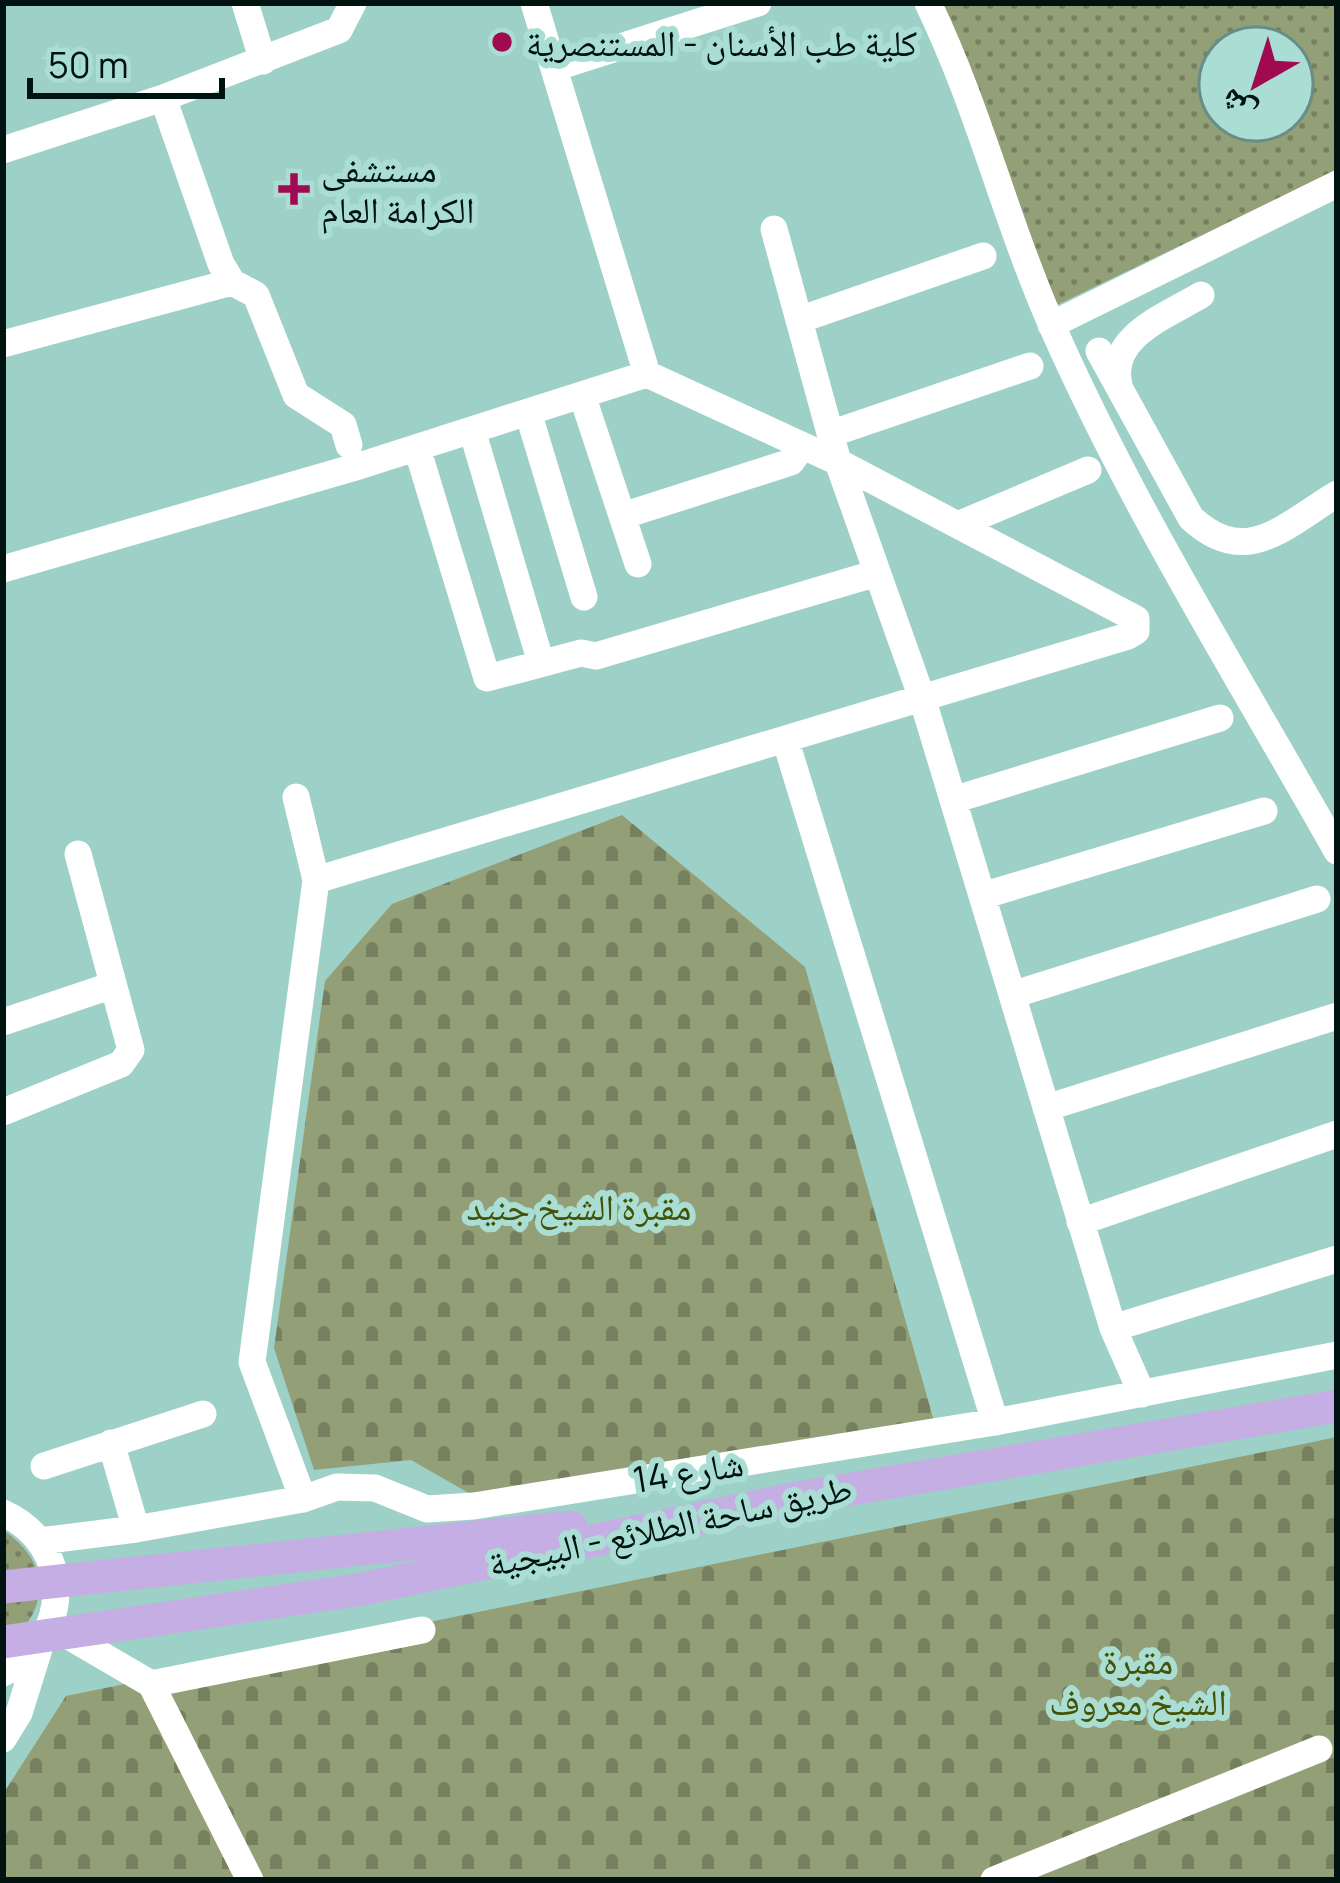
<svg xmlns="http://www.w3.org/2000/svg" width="1340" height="1883" viewBox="0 0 1340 1883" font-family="Manrope,'Noto Naskh Arabic',sans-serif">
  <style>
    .grass { fill: url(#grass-dots); fill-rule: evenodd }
    .cemetery { fill: url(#cemetery-stones) }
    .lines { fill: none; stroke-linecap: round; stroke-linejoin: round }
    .minor { stroke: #fff; stroke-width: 27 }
    .major { stroke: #c4aee3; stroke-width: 33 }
    .poi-dot { fill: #9f0a51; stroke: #aaded4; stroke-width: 4.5 }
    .labels { text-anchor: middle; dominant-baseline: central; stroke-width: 12; stroke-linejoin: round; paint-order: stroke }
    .poi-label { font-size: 36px; fill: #011310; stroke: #aaded4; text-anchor: start }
    .park-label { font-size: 36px; fill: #435204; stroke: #aaded4 }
    .street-label { font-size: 36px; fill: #011310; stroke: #aaded4 }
  </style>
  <defs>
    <pattern id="grass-dots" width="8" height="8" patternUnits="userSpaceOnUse" patternTransform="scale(3)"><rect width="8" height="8" fill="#939f76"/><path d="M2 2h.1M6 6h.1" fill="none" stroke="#76805f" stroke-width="1.8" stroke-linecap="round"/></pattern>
    <pattern id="cemetery-stones" width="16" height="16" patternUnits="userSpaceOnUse" patternTransform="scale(3)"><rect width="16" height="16" fill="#939f76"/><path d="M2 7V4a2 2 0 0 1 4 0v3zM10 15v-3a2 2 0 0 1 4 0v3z" fill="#76805f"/></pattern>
  </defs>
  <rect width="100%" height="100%" fill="#9dd1c7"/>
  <path class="grass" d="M 942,3 L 1337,3 L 1337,170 L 1057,305 ZM 1220,48 L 1292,48 L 1292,120 L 1220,120 Z
    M 3,1530 C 54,1564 49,1613 3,1648 Z"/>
  <path class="cemetery" d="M 622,815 L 805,967 L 936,1428 L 495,1508 L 411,1460 L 314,1470 L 274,1348 L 325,981 L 392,904 Z
    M 1337,1437 L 1337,1880 L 3,1880 L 3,1794 L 66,1696 Z"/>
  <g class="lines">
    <path class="minor" d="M 245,3 L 263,61
      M 534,3 L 647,374
      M 928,3 C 979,108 1006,222 1053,328 C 1133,509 1240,679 1337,851
      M 554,68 L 758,3
      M 163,98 L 339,30 L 353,3
      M 3,150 L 163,98 L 221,264 L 232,282 L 256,295 L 296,395 L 343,425 L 349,445
      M 774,229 L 838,462 L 923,701 L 1113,1328 L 1142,1394
      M 799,320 L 983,256
      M 1051,325 L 1337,184
      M 3,344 L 232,282
      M 1099,351 L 1191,518 C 1246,569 1284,526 1337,494
      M 1119,385 C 1107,337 1166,316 1201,295
      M 582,395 L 638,564
      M 528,412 L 584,597
      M 472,430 L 541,663
      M 830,434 L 1030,366
      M 417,448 L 487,678 L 581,653 L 596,656 L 877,573
      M 622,516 L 791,462 L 802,446
      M 960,524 L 1088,470
      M 3,569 L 359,466 L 647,374 L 838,462 L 1136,619 L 1136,631 L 1128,636 L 316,880
      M 786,742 L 995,1422
      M 296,797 L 316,880 L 252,1362 L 303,1499
      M 953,800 L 1220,718
      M 982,896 L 1264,811
      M 1012,995 L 1317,899
      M 3,1022 L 113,985
      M 1046,1108 L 1337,1016
      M 3,1112 L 121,1064 L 131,1050 L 78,854
      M 1080,1222 L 1337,1134
      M 1113,1328 L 1337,1259
      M 111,1443 L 136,1529
      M 44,1466 L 203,1414
      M 3,1513 C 75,1545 72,1640 3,1673
      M 40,1541 L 136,1529 L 303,1499 L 337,1487 L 375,1488 L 427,1509 L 474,1506 L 995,1422 L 1337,1355
      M 55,1628 L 151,1684 L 250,1880
      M 151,1684 L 422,1630
      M 3,1739 L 19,1713 L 39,1649
      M 994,1880 L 1319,1749"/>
    <path class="major" d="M 3,1587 L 571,1527
      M 3,1642 L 357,1590 L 793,1499 L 1337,1406"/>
  </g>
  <g class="poi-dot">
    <circle cx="502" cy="42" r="12"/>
    <path d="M288 171h12v12h12v12h-12v12h-12v-12h-12v-12h12z"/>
  </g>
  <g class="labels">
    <g class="poi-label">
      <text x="526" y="42">كلية طب الأسنان - المستنصرية</text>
      <text x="321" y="168">مستشفى<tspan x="321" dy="41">الكرامة العام</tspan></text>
    </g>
    <g class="park-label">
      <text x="579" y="1206">مقبرة الشيخ جنيد</text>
      <text x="1138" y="1660">مقبرة<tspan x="1138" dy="41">الشيخ معروف</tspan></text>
    </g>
    <g class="street-label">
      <text transform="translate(688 1471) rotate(-9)">شارع 14</text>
      <text transform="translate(670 1525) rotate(-12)">طريق ساحة الطلائع - البيجية</text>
    </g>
  </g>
  <rect width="1340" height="1883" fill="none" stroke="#011310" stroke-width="12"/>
  <g transform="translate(1256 84) rotate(219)"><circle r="57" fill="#aaded4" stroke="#668d86" stroke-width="3"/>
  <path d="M0-9L21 45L0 30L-21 45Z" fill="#9f0a51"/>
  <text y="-18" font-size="33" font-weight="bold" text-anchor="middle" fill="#011310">ش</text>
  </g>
  <path d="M30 78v18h192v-18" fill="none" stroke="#011310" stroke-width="6"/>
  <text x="48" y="78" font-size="36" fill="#011310" stroke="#aaded4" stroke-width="9" paint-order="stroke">50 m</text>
</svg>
